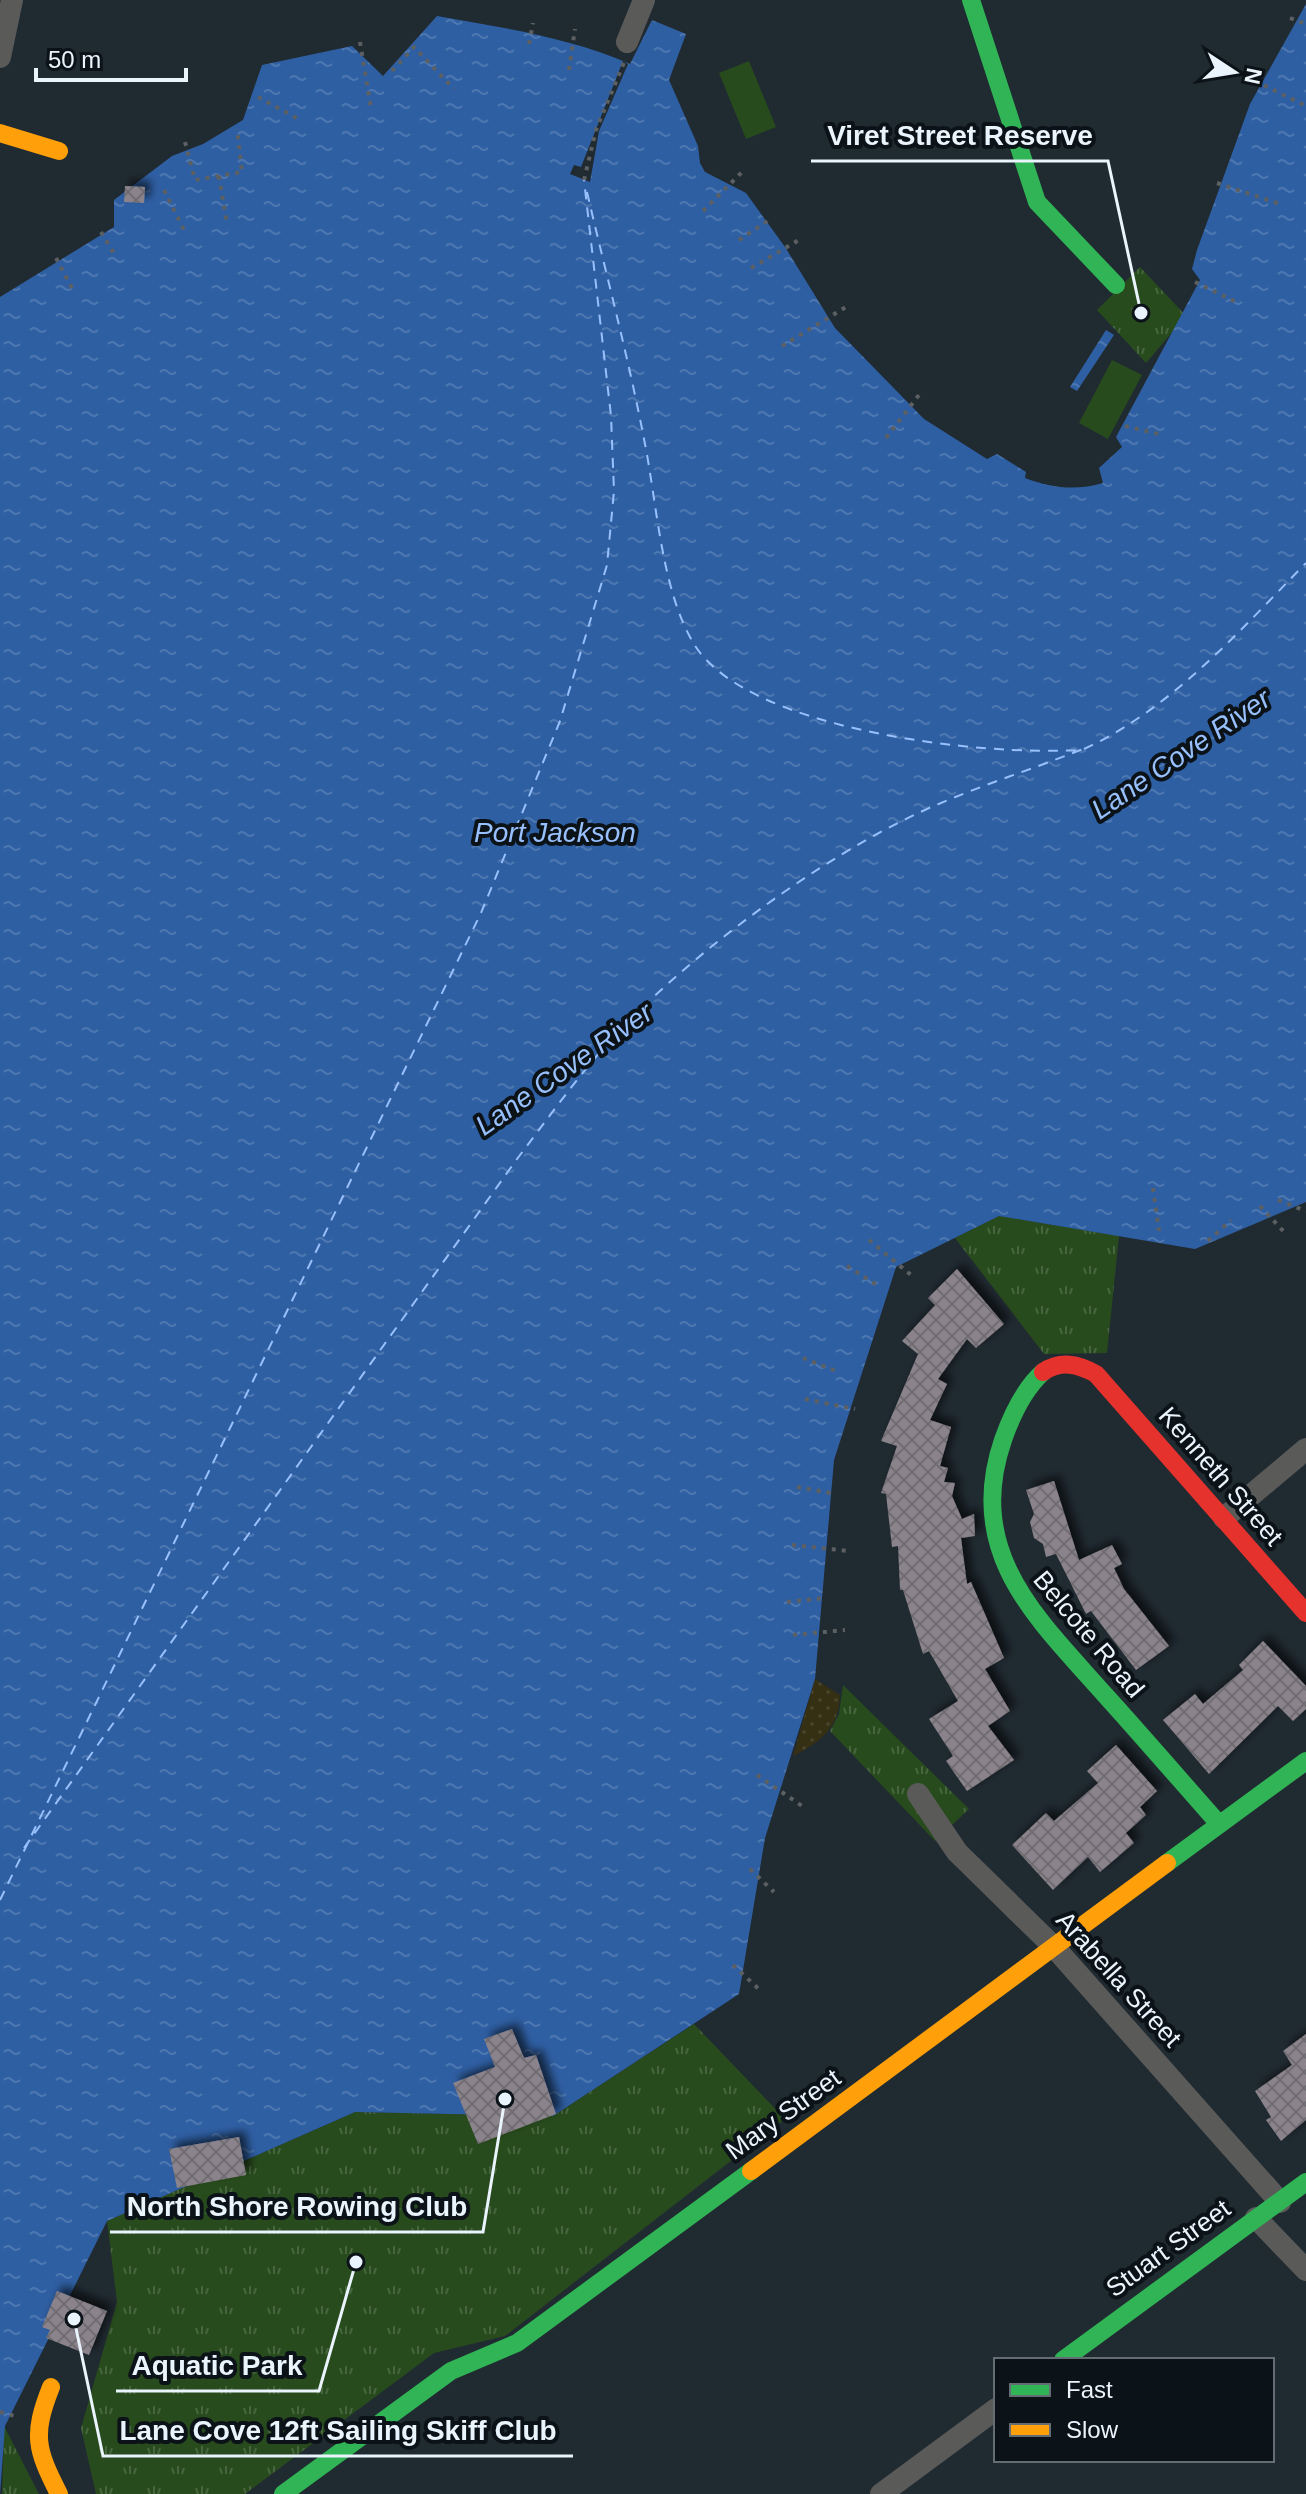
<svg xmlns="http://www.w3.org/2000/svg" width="1306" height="2494" viewBox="0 0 1306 2494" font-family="Helvetica,sans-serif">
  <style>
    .grass { fill: url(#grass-tufts) }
    .sand { fill: url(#sand-dots) }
    .pitch { fill: #284b1d }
    .water { fill: url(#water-ripples) }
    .pier { fill: #202a31 }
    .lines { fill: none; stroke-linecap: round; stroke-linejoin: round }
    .ferry { stroke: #97c0fc; stroke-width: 2; stroke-dasharray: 10 8; stroke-linecap: butt }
    .building { fill: url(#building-cross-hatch); filter: url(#shadow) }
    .path { stroke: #5c6062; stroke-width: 4; stroke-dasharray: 4 6; stroke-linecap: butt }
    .street { stroke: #5a5a59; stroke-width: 22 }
    .fast { stroke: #30b455; stroke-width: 18 }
    .slow { stroke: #ff9f0a; stroke-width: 18 }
    .jam { stroke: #e5322d; stroke-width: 18 }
    .labels { text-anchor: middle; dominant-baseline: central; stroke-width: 8; stroke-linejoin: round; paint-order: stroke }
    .street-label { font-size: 26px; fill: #eaf4fd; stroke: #0b1218 }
    .water-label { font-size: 28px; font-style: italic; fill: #97c0fc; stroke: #0b1218 }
    .leader { fill: none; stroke: #eaf4fd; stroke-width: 3 }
    .callout-dot { fill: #eaf4fd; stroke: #0b1218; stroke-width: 3 }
    .callout-label { font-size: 28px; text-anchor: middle; font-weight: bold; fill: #eaf4fd; stroke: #0b1218; stroke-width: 8; stroke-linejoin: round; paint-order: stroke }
  </style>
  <defs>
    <pattern id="grass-tufts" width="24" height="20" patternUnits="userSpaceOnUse" patternTransform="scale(2)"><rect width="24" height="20" fill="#284b1d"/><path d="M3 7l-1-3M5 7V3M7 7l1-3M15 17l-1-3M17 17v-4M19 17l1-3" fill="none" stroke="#47663f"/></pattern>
    <pattern id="sand-dots" width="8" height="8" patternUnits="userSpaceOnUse" patternTransform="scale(2)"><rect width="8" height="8" fill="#352f14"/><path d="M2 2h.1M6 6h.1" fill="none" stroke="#49442b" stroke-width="1.8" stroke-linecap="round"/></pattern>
    <pattern id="water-ripples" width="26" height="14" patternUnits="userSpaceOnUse" patternTransform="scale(2)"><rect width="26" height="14" fill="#2f5fa3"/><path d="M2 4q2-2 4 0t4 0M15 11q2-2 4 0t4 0" fill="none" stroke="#4d77b1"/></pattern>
    <pattern id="building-cross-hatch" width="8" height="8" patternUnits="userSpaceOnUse" patternTransform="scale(2)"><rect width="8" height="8" fill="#8b838b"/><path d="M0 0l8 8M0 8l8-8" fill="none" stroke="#6f6c72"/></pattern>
    <filter id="shadow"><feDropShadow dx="6" dy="-6" stdDeviation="4" flood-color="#0009"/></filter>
  </defs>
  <rect width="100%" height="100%" fill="#202a31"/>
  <path class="grass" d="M 1140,267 L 1186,316 L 1146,363 L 1097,310 Z
    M 999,1216 L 1119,1236 L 1107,1353 L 1044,1354 L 955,1238 Z
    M 843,1685 L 969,1809 L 935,1841 L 830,1731 L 839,1714 Z
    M 694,2024 L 785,2119 L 505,2336 L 434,2353 L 245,2494 L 96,2494 L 81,2428 L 117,2302 L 107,2221 L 355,2112 L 553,2116 Z
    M 4,2426 L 39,2494 L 2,2494 Z"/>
  <path class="sand" d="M 815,1679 L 840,1695 C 839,1728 821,1742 793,1756 Z"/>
  <path class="pitch" d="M 749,61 L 776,127 L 746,139 L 719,73 Z
    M 1112,360 L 1142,375 L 1108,439 L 1079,423 Z"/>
  <path class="water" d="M 1306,4 L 1306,1202 L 1195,1249 L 999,1216 L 896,1267 L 834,1460 L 815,1679 L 765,1838 L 739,1994 L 553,2116 L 355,2112 L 107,2221 L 5,2426 L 0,2494 L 0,297 L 114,227 L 114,200 L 172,156 L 203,144 L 243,120 L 262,65 L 352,46 L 383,76 L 437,16 C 504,28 568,37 630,64 L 652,20 L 686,34 L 669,80 L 698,146 L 700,163 L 705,172 L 746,193 L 785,247 L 835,328 L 924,419 L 987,459 L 997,454 L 1026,472 L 1025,478 C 1051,488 1077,491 1103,483 L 1099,468 L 1122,447 L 1116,437 L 1200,280 L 1192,269 L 1197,250 L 1250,104 Z
    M 1106,330 L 1114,335 L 1077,391 L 1070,387 Z"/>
  <path class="pier" d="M 623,61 L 628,64 L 599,131 L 590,182 L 570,174 L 574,165 L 581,167 Z"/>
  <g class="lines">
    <path class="ferry" d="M 587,192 C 606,274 628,356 644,439 C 657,502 661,590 694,644 C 747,731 984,756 1078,750
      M 1084,749 C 1173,708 1239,631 1306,563
      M 24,1848 L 517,1159 C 543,1125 568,1090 595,1058 C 667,972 801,871 902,821 C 959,792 1023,773 1083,749
      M 0,1900 L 481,913 L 560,721 L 607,565 L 614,491 L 611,416 L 584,180"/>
  </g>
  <path class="building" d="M 125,186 L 145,187 L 144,203 L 124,202 Z
    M 957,1269 L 1004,1324 L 976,1348 L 967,1339 L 938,1379 L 947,1384 L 930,1420 L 951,1427 L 940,1466 L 948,1468 L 944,1482 L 955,1483 L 952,1496 L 962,1519 L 974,1514 L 975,1536 L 961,1538 L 967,1584 L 971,1582 L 1004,1658 L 985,1669 L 1010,1711 L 988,1726 L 1014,1760 L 967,1791 L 946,1761 L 953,1756 L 929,1719 L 958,1701 L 929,1651 L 923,1654 L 903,1590 L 900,1590 L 898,1546 L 892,1547 L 886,1494 L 881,1493 L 897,1446 L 881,1441 L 918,1354 L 902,1341 L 935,1305 L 928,1298 Z
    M 1054,1481 L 1079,1560 L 1112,1545 L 1122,1564 L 1114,1568 L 1124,1589 L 1169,1646 L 1136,1670 L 1091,1611 L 1086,1614 L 1056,1554 L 1046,1557 L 1043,1544 L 1034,1538 L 1030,1522 L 1034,1514 L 1026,1490 Z
    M 1263,1641 L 1306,1686 L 1306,1709 L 1293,1721 L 1278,1706 L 1209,1774 L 1163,1720 L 1195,1694 L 1203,1704 L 1243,1670 L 1239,1665 Z
    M 1116,1745 L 1157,1791 L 1140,1807 L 1146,1815 L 1126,1833 L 1134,1843 L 1100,1872 L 1088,1857 L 1053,1890 L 1012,1845 L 1046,1813 L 1054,1821 L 1098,1783 L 1087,1771 Z
    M 512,2029 L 524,2058 L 536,2055 L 556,2114 L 478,2144 L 453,2083 L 495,2067 L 484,2039 Z
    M 1306,2034 L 1306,2120 L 1281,2141 L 1266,2120 L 1271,2117 L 1255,2091 L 1292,2065 L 1283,2051 Z
    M 239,2137 L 246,2175 L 177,2188 L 169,2149 Z
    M 57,2291 L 107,2311 L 89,2355 L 46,2338 L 50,2330 L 42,2327 Z"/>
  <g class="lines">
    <path class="path" d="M 1290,18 L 1306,24
      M 360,42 L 371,108
      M 529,44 L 533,23
      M 569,70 L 575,29
      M 392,71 L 414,47 L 454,89
      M 1255,81 L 1306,106
      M 258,97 L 302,121
      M 185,142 L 195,180 L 242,172 L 237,129
      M 219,176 L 227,224
      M 584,180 L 596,130 L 625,60
      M 1217,183 L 1280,204
      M 164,190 L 184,230
      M 703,211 L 743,171
      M 101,232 L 116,257
      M 739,240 L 772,218
      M 56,258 L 74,292
      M 751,268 L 799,240
      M 1195,282 L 1236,302
      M 782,346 L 846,307
      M 1125,426 L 1163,435
      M 886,438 L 922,391
      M 1153,1188 L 1159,1231
      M 1278,1200 L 1306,1211
      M 1260,1206 L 1285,1233
      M 869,1240 L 911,1275
      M 1208,1241 L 1231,1220
      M 847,1266 L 877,1285
      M 803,1358 L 836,1371
      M 805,1399 L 855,1409
      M 797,1487 L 836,1494
      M 792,1545 L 849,1551
      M 787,1602 L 826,1598
      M 793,1635 L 845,1630
      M 757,1775 L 805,1808
      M 750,1869 L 774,1892
      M 733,1965 L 762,1992
      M 0,2412 L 15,2416"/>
    <path class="street" d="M 627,42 L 644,0
      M 0,57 L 12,0
      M 1224,1518 L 1306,1449
      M 918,1794 L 957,1852 L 1055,1948 L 1280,2202
      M 1256,2218 L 1306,2270
      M 881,2494 L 996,2409"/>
    <path class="fast" d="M 971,0 L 1037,202 L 1116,285
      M 1043,1372 C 1024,1389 1011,1417 1003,1440 C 964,1554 1038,1619 1106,1696 C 1144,1738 1181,1781 1219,1824
      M 1167,1863 L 1306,1761
      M 1063,2360 L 1306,2182
      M 283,2494 L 451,2371 L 517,2343 L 751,2171"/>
    <path class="slow" d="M 0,133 L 59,151
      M 751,2171 L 1167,1863
      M 51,2387 C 32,2435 36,2449 59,2494"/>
    <path class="jam" d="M 1043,1372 C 1061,1360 1078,1364 1096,1374 L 1306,1613"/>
  </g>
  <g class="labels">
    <g class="street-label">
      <text transform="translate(1221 1476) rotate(49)">Kenneth Street</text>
      <text transform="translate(1089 1634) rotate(50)">Belcote Road</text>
      <text transform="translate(1119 1979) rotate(48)">Arabella Street</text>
      <text transform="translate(783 2114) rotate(-36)">Mary Street</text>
      <text transform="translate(1168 2248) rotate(-36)">Stuart Street</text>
    </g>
    <g class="water-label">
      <text transform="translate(1181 754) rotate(-34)">Lane Cove River</text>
      <text x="555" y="832">Port Jackson</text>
      <text transform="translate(564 1069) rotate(-35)">Lane Cove River</text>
    </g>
  </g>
  <path class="leader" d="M1141 313L1108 161H811M505 2099L483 2232H110M356 2262L319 2391H116M74 2319L103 2456H573"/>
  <g class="callout-dot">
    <circle cx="1141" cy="313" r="8"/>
    <circle cx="505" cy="2099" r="8"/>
    <circle cx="356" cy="2262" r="8"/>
    <circle cx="74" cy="2319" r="8"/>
  </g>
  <g class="callout-label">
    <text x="960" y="145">Viret Street Reserve</text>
    <text x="297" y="2216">North Shore Rowing Club</text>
    <text x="217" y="2375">Aquatic Park</text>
    <text x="338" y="2440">Lane Cove 12ft Sailing Skiff Club</text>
  </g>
  <rect x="994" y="2358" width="280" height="104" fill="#0b1218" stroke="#646c74" stroke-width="2"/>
  <rect x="1010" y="2384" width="40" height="12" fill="#30b455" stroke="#646c74" stroke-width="2"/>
  <text x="1066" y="2398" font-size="24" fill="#eaf4fd">Fast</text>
  <rect x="1010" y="2424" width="40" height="12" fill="#ff9f0a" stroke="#646c74" stroke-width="2"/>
  <text x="1066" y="2438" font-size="24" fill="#eaf4fd">Slow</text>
  <g transform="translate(1234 72) rotate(102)" stroke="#0b1218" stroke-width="6" paint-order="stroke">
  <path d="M0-6L14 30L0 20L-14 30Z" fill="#eaf4fd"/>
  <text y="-12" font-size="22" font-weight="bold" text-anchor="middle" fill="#eaf4fd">N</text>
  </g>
  <path d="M36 68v12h150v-12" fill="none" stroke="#eaf4fd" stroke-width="4"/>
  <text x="48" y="68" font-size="24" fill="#eaf4fd" stroke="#0b1218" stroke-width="6" paint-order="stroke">50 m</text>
</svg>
